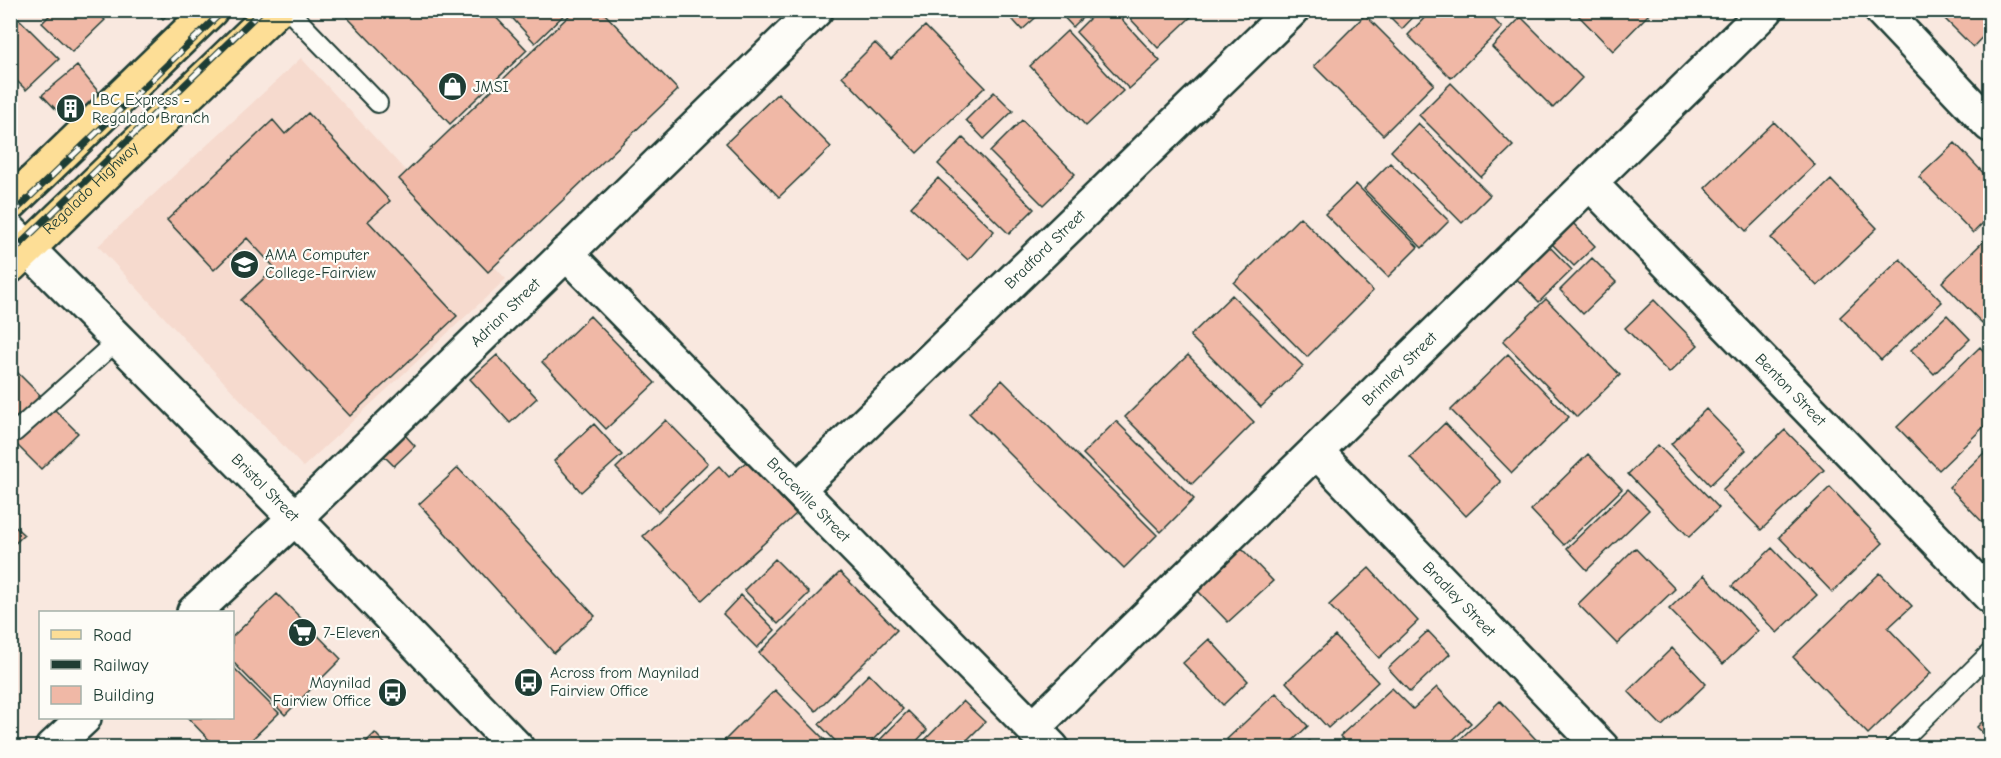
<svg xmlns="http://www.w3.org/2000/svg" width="2001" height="758" viewBox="0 0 2001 758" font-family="'Comic Neue',sans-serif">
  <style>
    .built { fill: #f6dace }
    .building { fill: #f0b8a6; stroke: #1f3d34; stroke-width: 1.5 }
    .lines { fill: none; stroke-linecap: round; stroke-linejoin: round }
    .lane-casing { stroke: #1f3d34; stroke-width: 22 }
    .street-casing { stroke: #1f3d34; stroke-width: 38 }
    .secondary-casing { stroke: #1f3d34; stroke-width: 38 }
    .primary-casing { stroke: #1f3d34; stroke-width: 38 }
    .lane { stroke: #fdfcf7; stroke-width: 18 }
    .street { stroke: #fdfcf7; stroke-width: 33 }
    .secondary { stroke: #fdfcf7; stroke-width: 33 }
    .primary { stroke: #fdde96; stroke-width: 33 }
    .rail-casing { stroke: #1f3d34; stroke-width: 7 }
    .rail { stroke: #fdfcf7; stroke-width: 4.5; stroke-dasharray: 14; stroke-linecap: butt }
    .labels { text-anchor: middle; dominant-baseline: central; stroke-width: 4.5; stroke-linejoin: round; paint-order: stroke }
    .poi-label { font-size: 16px; fill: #1f3d34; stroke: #fdfcf7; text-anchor: start }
    .street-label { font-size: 16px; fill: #1f3d34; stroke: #fdfcf7 }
  </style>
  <rect width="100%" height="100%" fill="#f9e8df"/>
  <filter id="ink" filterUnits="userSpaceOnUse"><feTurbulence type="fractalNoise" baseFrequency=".0167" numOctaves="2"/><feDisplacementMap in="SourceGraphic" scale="12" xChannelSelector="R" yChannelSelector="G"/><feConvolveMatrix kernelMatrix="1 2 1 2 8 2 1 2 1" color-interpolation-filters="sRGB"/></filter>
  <g filter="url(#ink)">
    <path class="built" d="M 301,58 L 506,279 L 303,467 L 98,246 Z"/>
    <path class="building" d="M 55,10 L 95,10 L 105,20 L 72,52 L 42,23 Z
      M 155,10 L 172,10 L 163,19 Z
      M 354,10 L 489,10 L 527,50 L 450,124 L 347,17 Z
      M 505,10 L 569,10 L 535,43 Z
      M 575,10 L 601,10 L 678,90 L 488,272 L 399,179 Z
      M 924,10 L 940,10 L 931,19 Z
      M 1004,10 L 1044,10 L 1022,30 Z
      M 1063,10 L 1090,10 L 1073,27 L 1060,13 Z
      M 1098,10 L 1113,10 L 1160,61 L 1129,89 L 1076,32 Z
      M 1122,10 L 1189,10 L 1193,15 L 1158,48 Z
      M 1383,10 L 1420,10 L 1402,29 Z
      M 1432,10 L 1485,10 L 1502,28 L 1451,78 L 1408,35 Z
      M 1573,10 L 1646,10 L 1649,14 L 1613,51 Z
      M 1950,10 L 1990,10 L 1990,29 L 1973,47 L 1943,17 Z
      M 15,15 L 59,59 L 26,90 L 10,74 L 10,20 Z
      M 1365,15 L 1434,84 L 1383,135 L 1314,66 Z
      M 1521,17 L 1582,78 L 1553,108 L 1492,47 Z
      M 925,26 L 985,87 L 917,153 L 842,76 L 875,43 L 891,59 Z
      M 1067,31 L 1123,91 L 1086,126 L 1030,66 Z
      M 77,66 L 101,95 L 70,124 L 42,95 Z
      M 1451,83 L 1513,146 L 1481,177 L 1419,115 Z
      M 994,92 L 1013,111 L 984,139 L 966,120 Z
      M 778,93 L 831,147 L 779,197 L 726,143 Z
      M 308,113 L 390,201 L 368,221 L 457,316 L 350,416 L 241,300 L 275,268 L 247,238 L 214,270 L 167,220 L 273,120 L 285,134 Z
      M 1022,120 L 1075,174 L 1043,205 L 990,152 Z
      M 1774,122 L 1815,165 L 1746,231 L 1705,188 Z
      M 1418,123 L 1490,195 L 1462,223 L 1391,151 Z
      M 963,138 L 1034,209 L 1009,234 L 938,164 Z
      M 1955,143 L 1990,180 L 1990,216 L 1973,233 L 1919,177 Z
      M 1390,163 L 1449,221 L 1422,248 L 1364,189 Z
      M 938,178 L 994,231 L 968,260 L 911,207 Z
      M 1831,180 L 1877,228 L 1817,286 L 1771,238 Z
      M 1356,184 L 1418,247 L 1388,277 L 1325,214 Z
      M 1300,217 L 1373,291 L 1307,357 L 1234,283 Z
      M 1571,221 L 1595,246 L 1574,266 L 1550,242 Z
      M 1990,235 L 1990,315 L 1982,323 L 1942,282 Z
      M 1546,243 L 1572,270 L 1539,302 L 1513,275 Z
      M 1592,258 L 1616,282 L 1583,314 L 1560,290 Z
      M 1900,259 L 1942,302 L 1881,360 L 1840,317 Z
      M 1232,295 L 1303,366 L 1261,407 L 1190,336 Z
      M 1546,299 L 1620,375 L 1577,417 L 1503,341 Z
      M 1654,300 L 1698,345 L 1669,373 L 1625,328 Z
      M 1947,315 L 1970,339 L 1934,374 L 1911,350 Z
      M 590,316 L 655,383 L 606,429 L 542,362 Z
      M 1980,347 L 1990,358 L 1990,421 L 1939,470 L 1897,427 Z
      M 1508,354 L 1569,417 L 1512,473 L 1451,410 Z
      M 497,355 L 537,398 L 510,423 L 470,379 Z
      M 1188,355 L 1254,422 L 1192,484 L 1125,417 Z
      M 10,365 L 78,433 L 41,469 L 10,438 Z
      M 1002,380 L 1157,535 L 1124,568 L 969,413 Z
      M 1706,409 L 1746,450 L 1710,485 L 1671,444 Z
      M 666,420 L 708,463 L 658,512 L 616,468 Z
      M 1116,421 L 1194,499 L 1161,532 L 1083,454 Z
      M 1445,423 L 1501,482 L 1466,516 L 1410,457 Z
      M 594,424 L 622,455 L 581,492 L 554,461 Z
      M 1785,430 L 1824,470 L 1761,530 L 1722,490 Z
      M 405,435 L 415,446 L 394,466 L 384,456 Z
      M 1658,445 L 1719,508 L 1689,537 L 1628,474 Z
      M 1990,447 L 1990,526 L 1988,528 L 1949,487 Z
      M 1588,454 L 1622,489 L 1564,545 L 1531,510 Z
      M 747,461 L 796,514 L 702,600 L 643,536 L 719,466 L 729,477 Z
      M 458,468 L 595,616 L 554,653 L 419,504 Z
      M 1830,487 L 1883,543 L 1832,592 L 1779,537 Z
      M 1628,489 L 1649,510 L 1587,570 L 1567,548 Z
      M 10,522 L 24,535 L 10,548 Z
      M 1635,548 L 1675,589 L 1617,644 L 1578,604 Z
      M 1772,548 L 1817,595 L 1777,633 L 1732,586 Z
      M 1242,549 L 1273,581 L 1228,622 L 1198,591 Z
      M 775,559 L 809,593 L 778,624 L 744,590 Z
      M 1369,568 L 1418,621 L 1379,658 L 1329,605 Z
      M 840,572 L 897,630 L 816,711 L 759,653 Z
      M 1880,573 L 1912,606 L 1888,628 L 1931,673 L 1868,734 L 1793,657 Z
      M 1704,575 L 1758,631 L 1723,664 L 1669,609 Z
      M 277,594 L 341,659 L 285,715 L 232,661 L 232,637 Z
      M 741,595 L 775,630 L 757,648 L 723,614 Z
      M 1428,631 L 1450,654 L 1410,692 L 1388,668 Z
      M 1335,636 L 1378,682 L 1328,728 L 1286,682 Z
      M 1209,639 L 1248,681 L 1223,705 L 1183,663 Z
      M 1672,648 L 1706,684 L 1662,726 L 1628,691 Z
      M 232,666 L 279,713 L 243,748 L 217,748 L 188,718 L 232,718 Z
      M 869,674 L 903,709 L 865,748 L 842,748 L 819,724 Z
      M 1437,687 L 1471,723 L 1444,748 L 1351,748 L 1340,736 L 1392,688 L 1413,709 Z
      M 775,690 L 833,748 L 717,748 Z
      M 1276,693 L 1308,726 L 1285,748 L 1234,748 L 1227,739 Z
      M 963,701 L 985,722 L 959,748 L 917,748 Z
      M 1500,701 L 1544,748 L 1451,748 Z
      M 908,711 L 927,730 L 910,748 L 872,748 Z
      M 1990,714 L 1990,740 L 1977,727 Z
      M 375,733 L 389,748 L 360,748 Z
      M 1309,741 L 1315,748 L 1302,748 Z
      M 1974,741 L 1980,748 L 1967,748 Z"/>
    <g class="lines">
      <defs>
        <path id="lane" d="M 288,10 L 378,103
          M 10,427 L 15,432 L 118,340
          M 1894,748 L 1990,653"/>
        <g id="street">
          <path d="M 1881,10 L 1990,125"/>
          <path id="s1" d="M 1590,183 L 1990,596"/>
          <path id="s2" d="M 566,253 L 1052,748"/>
          <path id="s3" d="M 1316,451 L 1602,748"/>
          <path id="s4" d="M 798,489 L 1292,10"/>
          <path id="s5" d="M 194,612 L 295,518 L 816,10"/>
          <path id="s6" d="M 1033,728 L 1766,10"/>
          <path d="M 52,748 L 84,718"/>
        </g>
        <g id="secondary">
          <path id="s7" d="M 10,231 L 295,518 L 517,748"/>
        </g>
        <g id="primary">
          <path d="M 10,204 L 211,10"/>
          <path id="s8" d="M 10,266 L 276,10"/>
        </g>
      </defs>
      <use href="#lane" class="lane-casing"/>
      <use href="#street" class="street-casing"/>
      <use href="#secondary" class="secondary-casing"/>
      <use href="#primary" class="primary-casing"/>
      <use href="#lane" class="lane"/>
      <use href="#street" class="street"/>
      <use href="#secondary" class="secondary"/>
      <use href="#primary" class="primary"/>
      <defs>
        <path id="rail" d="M 10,216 L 224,10
          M 10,254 L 262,10"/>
      </defs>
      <use href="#rail" class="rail-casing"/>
      <use href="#rail" class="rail"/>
    </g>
  </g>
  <defs>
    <symbol id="shop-disc" viewBox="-11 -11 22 22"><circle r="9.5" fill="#1f3d34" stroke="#fdfcf7"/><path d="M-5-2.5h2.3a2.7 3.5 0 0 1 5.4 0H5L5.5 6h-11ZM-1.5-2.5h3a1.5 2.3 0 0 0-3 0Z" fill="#fff"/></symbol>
    <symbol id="building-disc" viewBox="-11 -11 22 22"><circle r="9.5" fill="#1f3d34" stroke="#fdfcf7"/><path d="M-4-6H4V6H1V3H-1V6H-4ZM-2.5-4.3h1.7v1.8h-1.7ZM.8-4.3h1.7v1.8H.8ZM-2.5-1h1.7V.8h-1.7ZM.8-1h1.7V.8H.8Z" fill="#fff"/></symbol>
    <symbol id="university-disc" viewBox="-11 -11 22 22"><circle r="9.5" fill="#1f3d34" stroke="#fdfcf7"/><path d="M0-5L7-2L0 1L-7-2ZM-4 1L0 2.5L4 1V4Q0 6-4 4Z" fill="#fff"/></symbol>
    <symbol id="supermarket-disc" viewBox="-11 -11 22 22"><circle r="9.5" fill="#1f3d34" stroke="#fdfcf7"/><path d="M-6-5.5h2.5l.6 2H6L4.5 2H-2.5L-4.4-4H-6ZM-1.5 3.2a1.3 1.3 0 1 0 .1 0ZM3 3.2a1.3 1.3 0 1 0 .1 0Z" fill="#fff"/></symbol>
    <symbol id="bus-disc" viewBox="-11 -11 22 22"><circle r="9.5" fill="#1f3d34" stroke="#fdfcf7"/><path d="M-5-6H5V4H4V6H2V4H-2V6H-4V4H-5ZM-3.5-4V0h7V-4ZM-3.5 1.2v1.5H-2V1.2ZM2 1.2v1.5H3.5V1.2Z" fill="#fff"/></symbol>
  </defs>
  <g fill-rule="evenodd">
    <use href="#shop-disc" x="436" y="70" width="33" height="33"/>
    <use href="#building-disc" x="54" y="92" width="33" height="33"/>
    <use href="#university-disc" x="228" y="248" width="33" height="33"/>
    <use href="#supermarket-disc" x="286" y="616" width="33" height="33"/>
    <use href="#bus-disc" x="512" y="666" width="33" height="33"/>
    <use href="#bus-disc" x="376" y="676" width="33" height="33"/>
  </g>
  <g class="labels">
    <g class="poi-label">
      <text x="473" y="87">JMSI</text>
      <text x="92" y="100">LBC Express -<tspan x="92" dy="18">Regalado Branch</tspan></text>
      <text x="265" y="255">AMA Computer<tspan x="265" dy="18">College-Fairview</tspan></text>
      <text x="323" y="633">7-Eleven</text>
      <text x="550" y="673">Across from Maynilad<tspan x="550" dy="18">Fairview Office</tspan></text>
      <text x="371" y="683" text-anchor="end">Maynilad<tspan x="371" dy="18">Fairview Office</tspan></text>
    </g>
    <g class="street-label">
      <text stroke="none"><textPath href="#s8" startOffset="112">Regalado Highway</textPath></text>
      <text stroke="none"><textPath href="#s4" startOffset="344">Bradford Street</textPath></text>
      <text stroke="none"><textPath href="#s5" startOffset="432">Adrian Street</textPath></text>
      <text stroke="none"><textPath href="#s6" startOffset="513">Brimley Street</textPath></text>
      <text stroke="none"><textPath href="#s1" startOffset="288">Benton Street</textPath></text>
      <text stroke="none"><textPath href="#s7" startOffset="362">Bristol Street</textPath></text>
      <text stroke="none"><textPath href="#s2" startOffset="346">Braceville Street</textPath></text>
      <text stroke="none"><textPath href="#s3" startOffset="206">Bradley Street</textPath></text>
    </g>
  </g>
  <rect width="2001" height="758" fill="none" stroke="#fdfcf7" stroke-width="36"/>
  <rect x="18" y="18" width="1965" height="722" fill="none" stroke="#1f3d34" stroke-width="2" filter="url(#ink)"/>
  <rect x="39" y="611" width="195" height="108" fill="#fdfcf7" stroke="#a4b0a9" stroke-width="1.5"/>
  <rect x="51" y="630" width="30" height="9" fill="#fdde96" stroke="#a4b0a9" stroke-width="1.5"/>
  <text x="93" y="641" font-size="18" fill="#1f3d34">Road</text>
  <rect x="51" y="660" width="30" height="9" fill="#1f3d34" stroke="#a4b0a9" stroke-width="1.5"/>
  <text x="93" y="671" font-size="18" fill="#1f3d34">Railway</text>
  <rect x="51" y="686" width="30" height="18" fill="#f0b8a6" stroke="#a4b0a9" stroke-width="1.5"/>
  <text x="93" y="701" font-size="18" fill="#1f3d34">Building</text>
</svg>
